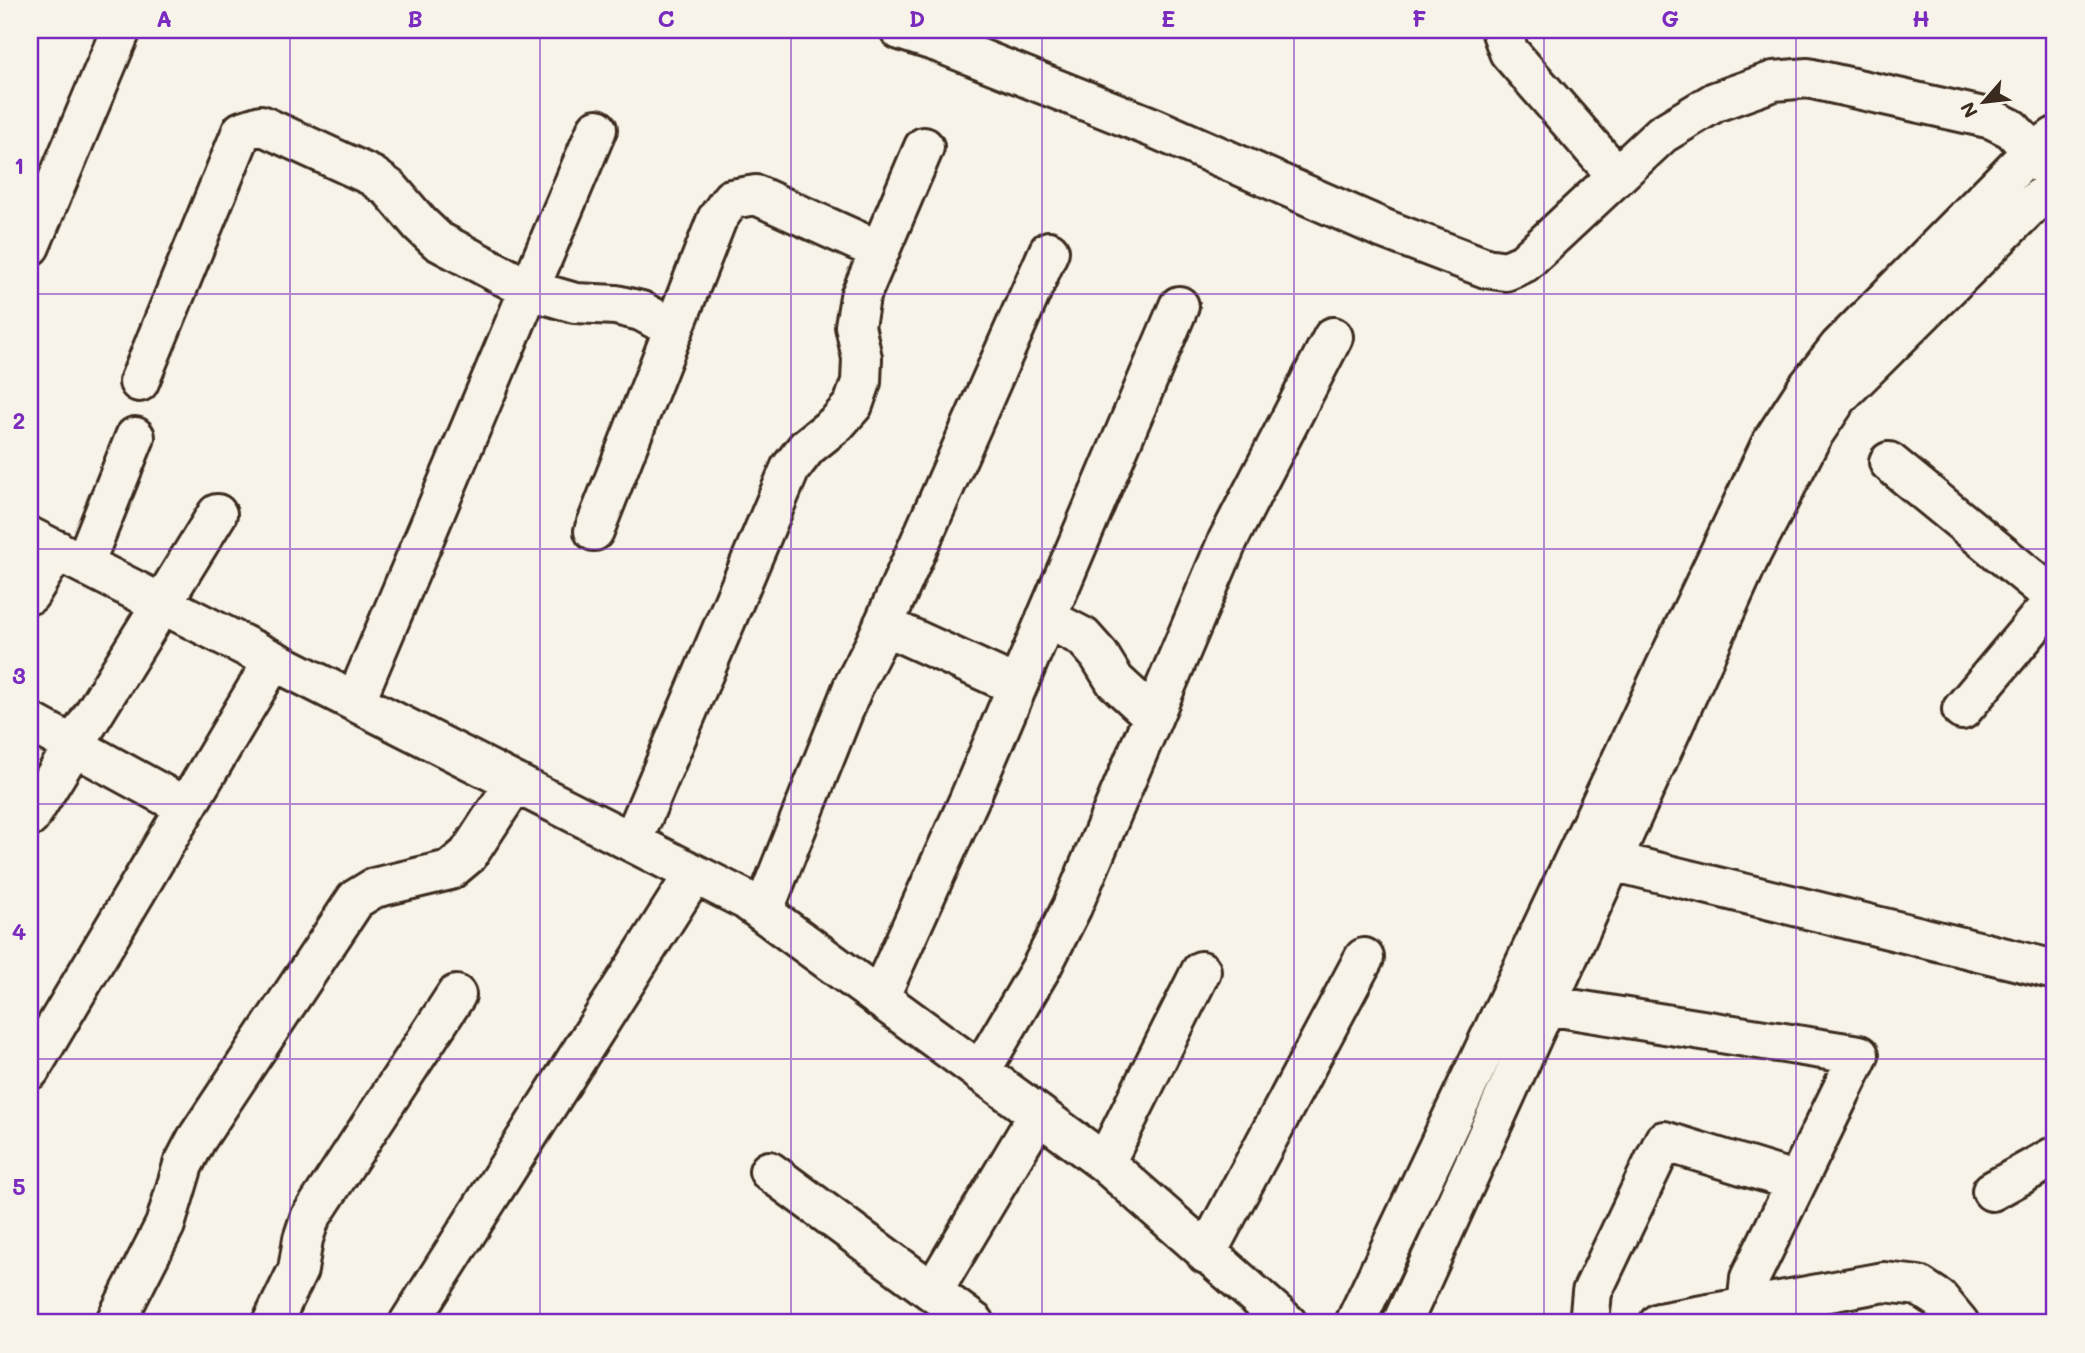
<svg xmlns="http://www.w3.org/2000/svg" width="2085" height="1353" viewBox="0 0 2085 1353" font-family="Mali,sans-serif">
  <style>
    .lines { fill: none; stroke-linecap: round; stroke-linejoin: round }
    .minor-casing { stroke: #3b2a1e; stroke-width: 44 }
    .minor { stroke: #f7f3e8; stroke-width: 38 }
    .grid { fill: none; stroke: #7b2cbf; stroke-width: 2; stroke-opacity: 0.55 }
    .neatline { fill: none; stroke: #7b2cbf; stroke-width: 2.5 }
    .grid-label { font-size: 23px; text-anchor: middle; font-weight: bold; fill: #7b2cbf }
  </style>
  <rect width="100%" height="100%" fill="#f7f3e8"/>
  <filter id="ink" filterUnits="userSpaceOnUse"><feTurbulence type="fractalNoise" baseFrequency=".0143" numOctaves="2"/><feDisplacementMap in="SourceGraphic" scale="14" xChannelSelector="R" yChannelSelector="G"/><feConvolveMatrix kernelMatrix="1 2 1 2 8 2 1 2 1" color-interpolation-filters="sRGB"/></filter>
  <g filter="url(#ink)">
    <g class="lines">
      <defs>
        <path id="minor" d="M 900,30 L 940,43 L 1154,128 L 1384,229 L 1486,268 L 1506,271 L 1524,263 L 1662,134 L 1715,102 L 1774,81 L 1808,78 L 1992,119 L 2012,129 L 2050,172
          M 1501,30 L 1509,52 L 1617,176
          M 30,246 L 121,30
          M 139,382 L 242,131 L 261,125 L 372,176 L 390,189 L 420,224 L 438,241 L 530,290 L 575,303 L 616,305 L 641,311 L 674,329
          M 1889,462 L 2050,594 L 2055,596
          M 594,531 L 717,219 L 731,199 L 756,195 L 880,251
          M 30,537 L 746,900 L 1105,1163 L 1287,1323
          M 84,564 L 135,437
          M 30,594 L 57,550
          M 1046,618 L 1083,637 L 1099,655 L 1115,681 L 1153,716
          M 883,625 L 1017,686
          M 355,702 L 597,129
          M 1962,710 L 2055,599
          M 30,722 L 186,807
          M 30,817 L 217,514
          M 632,842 L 790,469 L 807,447 L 837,423 L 853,405 L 861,382 L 862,358 L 855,326 L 860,297 L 924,147
          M 1612,861 L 2055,970
          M 763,912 L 853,687 L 875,644 L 1049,251
          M 879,998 L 969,800 L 1179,306
          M 1546,1005 L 1859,1055 L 1750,1278 L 1747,1308
          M 30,1070 L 273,661
          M 980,1072 L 1041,968 L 1072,907 L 1228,540 L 1333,337
          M 1105,1163 L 1201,971
          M 769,1171 L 975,1323
          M 1992,1191 L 2055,1156
          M 1206,1254 L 1364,958
          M 933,1291 L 1038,1115
          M 115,1323 L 165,1225 L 183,1165 L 196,1140 L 356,899 L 374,888 L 450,870 L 468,855 L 515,783
          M 272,1323 L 298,1270 L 303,1239 L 310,1218 L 456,995
          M 409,1323 L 694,874
          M 1355,1323 L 1772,442 L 1807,388 L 1839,347 L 2023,160 L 2055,137
          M 1402,1323 L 1752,552 L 1812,436 L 1839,396 L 2031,205 L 2055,187
          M 1589,1323 L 1592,1292 L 1664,1141 L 1797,1182
          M 1659,1323 L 1884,1282 L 1919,1286 L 1939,1299 L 1959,1323"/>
      </defs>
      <use href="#minor" class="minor-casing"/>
      <use href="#minor" class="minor"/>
    </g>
  </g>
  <path class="grid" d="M 290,30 L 290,1323M 540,30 L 540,1323M 791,30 L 791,1323M 1042,30 L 1042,1323M 1294,30 L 1294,1323M 1544,30 L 1544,1323M 1796,30 L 1796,1323M 30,294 L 2055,294M 30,549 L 2055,549M 30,804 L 2055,804M 30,1059 L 2055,1059"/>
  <rect width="2085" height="1353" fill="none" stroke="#f7f3e8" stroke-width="77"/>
  <g transform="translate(1984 102) rotate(242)" stroke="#f7f3e8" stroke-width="5" paint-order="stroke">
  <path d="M0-5L12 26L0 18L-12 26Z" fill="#3b2a1e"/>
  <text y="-10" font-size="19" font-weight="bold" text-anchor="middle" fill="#3b2a1e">N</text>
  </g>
  <rect x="38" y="38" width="2008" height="1276" class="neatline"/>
  <g class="grid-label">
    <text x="164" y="27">A</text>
    <text x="415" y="27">B</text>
    <text x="666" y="27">C</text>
    <text x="917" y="27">D</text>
    <text x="1168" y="27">E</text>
    <text x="1419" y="27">F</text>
    <text x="1670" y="27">G</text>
    <text x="1921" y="27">H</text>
    <text x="19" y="174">1</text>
    <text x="19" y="429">2</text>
    <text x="19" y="684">3</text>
    <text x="19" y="940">4</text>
    <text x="19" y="1195">5</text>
  </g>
</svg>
